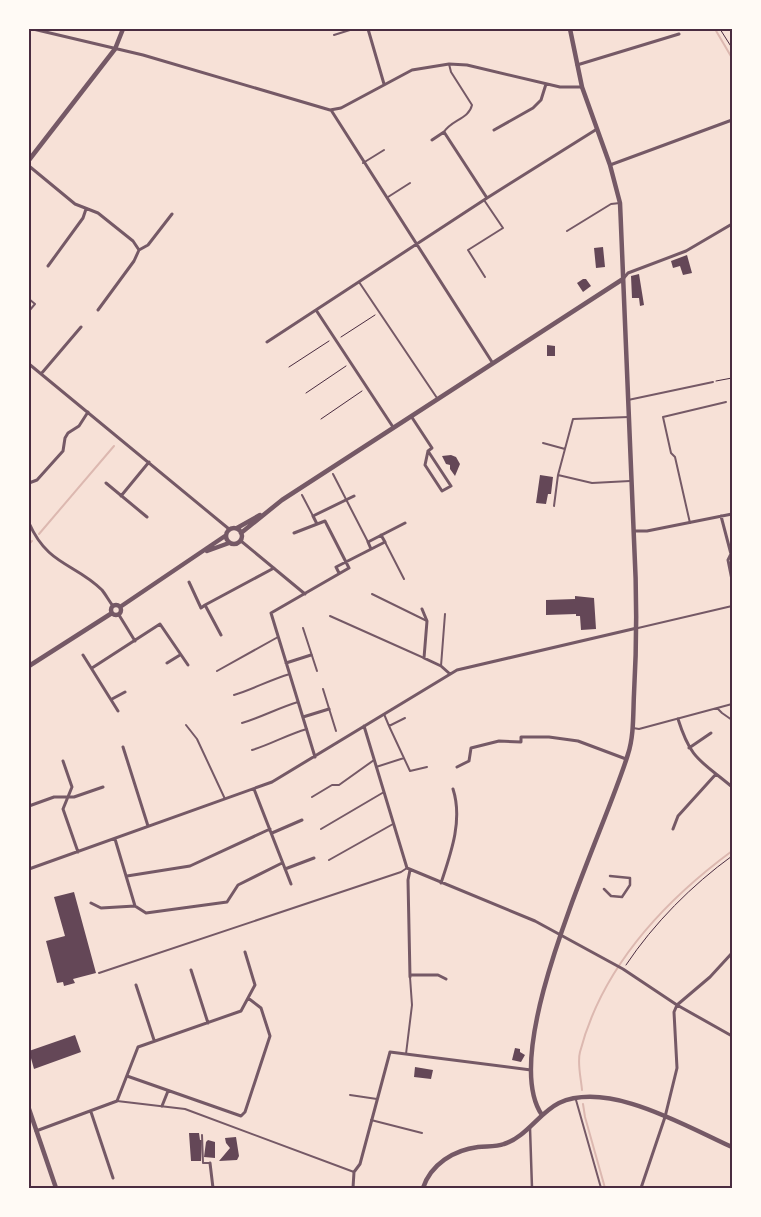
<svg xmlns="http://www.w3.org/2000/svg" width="761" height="1217" viewBox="0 0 761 1217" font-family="'Open Sans',sans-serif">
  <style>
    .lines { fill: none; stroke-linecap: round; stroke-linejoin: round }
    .stream { stroke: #dcb8b0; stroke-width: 2 }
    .building { fill: #644757 }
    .path { stroke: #4a2c40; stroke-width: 1 }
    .service { stroke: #755966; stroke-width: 2 }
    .pedestrian { stroke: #755966; stroke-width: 2.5 }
    .minor { stroke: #755966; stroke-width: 3 }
    .tertiary { stroke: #755966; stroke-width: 4.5 }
    .neatline { fill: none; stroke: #4a2c40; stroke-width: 2 }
  </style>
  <rect width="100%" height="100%" fill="#f7e1d7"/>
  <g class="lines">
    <path class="stream" d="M 715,29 L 732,58
      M 39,534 L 114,446
      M 29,544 L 32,541
      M 582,1090 C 581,1078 577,1063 580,1052 C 602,967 663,902 732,851
      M 583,1104 L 585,1117 L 605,1188"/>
  </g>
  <path class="building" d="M 603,247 L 605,267 L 596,268 L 594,248 Z
    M 687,255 L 692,273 L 683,275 L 680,266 L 673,268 L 671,261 Z
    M 639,274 L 644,305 L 640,306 L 639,298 L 632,298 L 631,276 Z
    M 583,279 L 586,279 L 591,286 L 583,292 L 577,283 Z
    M 547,345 L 555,346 L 555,356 L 547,356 Z
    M 451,455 L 456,457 L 460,464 L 455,476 L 450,469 L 450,465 L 446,464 L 442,456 Z
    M 540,475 L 553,477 L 551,494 L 548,494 L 546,504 L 536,503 Z
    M 575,596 L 594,598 L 596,629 L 581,630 L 580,616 L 576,616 L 576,614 L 546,615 L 546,600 L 575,599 Z
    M 74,892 L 96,973 L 73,979 L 75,983 L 64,986 L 63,982 L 57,983 L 46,941 L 65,936 L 54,897 Z
    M 75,1035 L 81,1052 L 34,1069 L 29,1051 Z
    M 515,1048 L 520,1049 L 520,1052 L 525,1055 L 521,1062 L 512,1060 Z
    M 415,1067 L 433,1070 L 431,1079 L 414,1077 Z
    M 189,1133 L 199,1133 L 200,1140 L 202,1140 L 201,1161 L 191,1161 Z
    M 236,1137 L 239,1156 L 237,1160 L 219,1161 L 230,1148 L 226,1143 L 225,1138 Z
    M 208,1140 L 215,1142 L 215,1158 L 204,1157 L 206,1142 Z"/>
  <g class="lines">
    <path class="path" d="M 720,29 L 732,48
      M 341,337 L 375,315
      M 289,367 L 329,341
      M 716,381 L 732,378
      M 306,393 L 346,366
      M 321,419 L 362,391
      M 626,965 C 654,923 692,885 732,856"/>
    <path class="service" d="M 334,35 L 353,29
      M 444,132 C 451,120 469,119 472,105 L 451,72 L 449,64
      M 363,163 L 384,150
      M 388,197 L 410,183
      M 484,200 L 503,228 L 468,250 L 485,277
      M 567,231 L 611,204 L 620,203
      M 359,282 L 437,398
      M 29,299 L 35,304 L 29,311
      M 628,400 L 713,382
      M 543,443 L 565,449
      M 333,474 L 368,542
      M 558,475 L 592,483 L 630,481
      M 302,495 L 313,516
      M 554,506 L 558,475 L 573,419 L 629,417
      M 690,523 L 675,457 L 671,453 L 663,417 L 726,402
      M 385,542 L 404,579
      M 372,594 L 427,621
      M 330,616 L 424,658
      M 303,628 L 317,671
      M 638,628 L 732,606
      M 441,666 L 445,614
      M 217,671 L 278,637
      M 323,689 L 336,731
      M 234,695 C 254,689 269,680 290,674
      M 717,708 L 722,713 L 732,720
      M 384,714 L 389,726
      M 405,718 L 389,726 L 410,771 L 427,767
      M 242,723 C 262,717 278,708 298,702
      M 186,725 L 197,739 L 225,799
      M 633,728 L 639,729 L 732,704
      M 252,750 C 272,744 286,735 307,729
      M 376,767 L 404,758
      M 312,797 L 332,785 L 339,785 L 374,760
      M 321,829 L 384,792
      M 329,860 L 393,824
      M 99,973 L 401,872 L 407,868
      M 406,1054 L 412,1005 L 410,977
      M 350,1095 L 377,1099
      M 576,1100 L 601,1188
      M 117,1101 L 185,1109 L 354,1172
      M 371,1120 L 422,1133
      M 202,1135 L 203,1163 L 210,1163"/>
    <path class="pedestrian" d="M 604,889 L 611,896 L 622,897 L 630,885 L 630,878 L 610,876
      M 530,1128 L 532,1188"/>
    <path class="minor" d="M 33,29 L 143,55 L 330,110 L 341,108 L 412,70 L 449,64 L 467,65 L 560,87 L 582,87
      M 368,29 L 384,84
      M 577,65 L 679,34
      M 331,110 L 492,362
      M 494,130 L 533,108 L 541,100 L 546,84
      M 432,140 L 444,132 L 487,198
      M 610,165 L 732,120
      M 29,166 L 75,204 L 98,213 L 133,241 L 139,250
      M 48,266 L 83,218 L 86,209
      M 623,279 L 628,273 L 686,251 L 732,224
      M 98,310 L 134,261 L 139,250 L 148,245 L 172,214
      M 316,310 L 393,427
      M 267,342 L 487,198 L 597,129
      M 29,364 L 229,529
      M 41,374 L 81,327
      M 411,416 L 432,448 L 428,451 L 425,465 L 442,491 L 451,486 L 428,451
      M 29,483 L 37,480 L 63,451 L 65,438 L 68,433 L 79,426 L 88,412
      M 106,483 L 147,517
      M 121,496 L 149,462
      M 721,516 L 731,554 L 728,560 L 732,580
      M 29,523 C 48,566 75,563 102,590 C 106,595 109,601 113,606
      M 317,524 L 313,516 L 354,496
      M 634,531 L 647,531 L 732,514
      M 294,533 L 325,521 L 349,568 L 271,613 L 315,757
      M 241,541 L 305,594
      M 371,549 L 368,542 L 405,523
      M 339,573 L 336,567 L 385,542 L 381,535
      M 189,582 L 201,608 L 205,605 L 221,635
      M 205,605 L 274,568
      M 422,609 L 427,621 L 424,658 L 441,666 L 450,674
      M 119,615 L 135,641
      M 83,655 L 118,711
      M 167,663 L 180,655
      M 286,663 L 311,655
      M 92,668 L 160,624 L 188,665
      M 112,699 L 125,692
      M 303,717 L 329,709
      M 678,719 C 691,760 700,760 731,786 L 732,785
      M 364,726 L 407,868 L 535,921 L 623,969 L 677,1005 L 732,1036
      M 123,747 L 148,826
      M 689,748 L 711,733
      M 63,761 L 72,787 L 63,809 L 78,852
      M 457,767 L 469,761 L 471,748 L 499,741 L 521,742 L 521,737 L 549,737 L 578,741 L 626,759
      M 254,789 L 291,884
      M 29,806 L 54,797 L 74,797 L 103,787
      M 673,829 L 678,816 L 716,774
      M 272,833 L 302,820
      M 115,839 L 135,906 L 146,913 L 227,902 L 238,885 L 282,863
      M 29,869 L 272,782 L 457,670 L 637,628
      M 285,869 L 314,858
      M 410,870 L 408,880 L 410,977
      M 127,876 L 190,866 L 270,829
      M 441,883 C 451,853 463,820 453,789
      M 91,903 L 101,908 L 135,906
      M 191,970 L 208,1023
      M 410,975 L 438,975 L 446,979
      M 136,985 L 154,1040
      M 127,1076 L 241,1116 L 245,1112 L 270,1036 L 261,1008 L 248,998
      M 162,1106 L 168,1091
      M 91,1112 L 113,1178
      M 36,1131 L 117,1101 L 138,1047 L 241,1011 L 255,985 L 245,952
      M 210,1163 L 213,1188
      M 353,1188 L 354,1172 L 360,1164 L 390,1052 L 531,1070
      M 641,1188 L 665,1117 L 677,1068 L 674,1012 L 677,1005 L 710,977 L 732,953"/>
    <path class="tertiary" d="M 29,160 L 115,49 L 123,29
      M226 536a8 8 0 1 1 16 0a8 8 0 1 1-16 0Z
      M 237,528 L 260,515
      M 241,533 L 282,500 L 623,279
      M 207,551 L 229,543
      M111 610a5 5 0 1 1 10 0a5 5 0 1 1-10 0Z
      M 120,607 L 225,536
      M 29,666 L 112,613
      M 29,1109 L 56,1188
      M 542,1115 C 496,1049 606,829 628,754 C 634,736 633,714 634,694 C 637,641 637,593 634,540 C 629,427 625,315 620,203 L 610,165 L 582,87 L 570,29
      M 423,1188 C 431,1164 454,1150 478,1147 C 487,1146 496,1147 504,1144 C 526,1137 539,1113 559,1103 C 609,1080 687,1127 732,1147"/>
  </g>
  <rect width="761" height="1217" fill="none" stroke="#fffaf5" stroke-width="60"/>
  <rect x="30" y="30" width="701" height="1157" class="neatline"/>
</svg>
